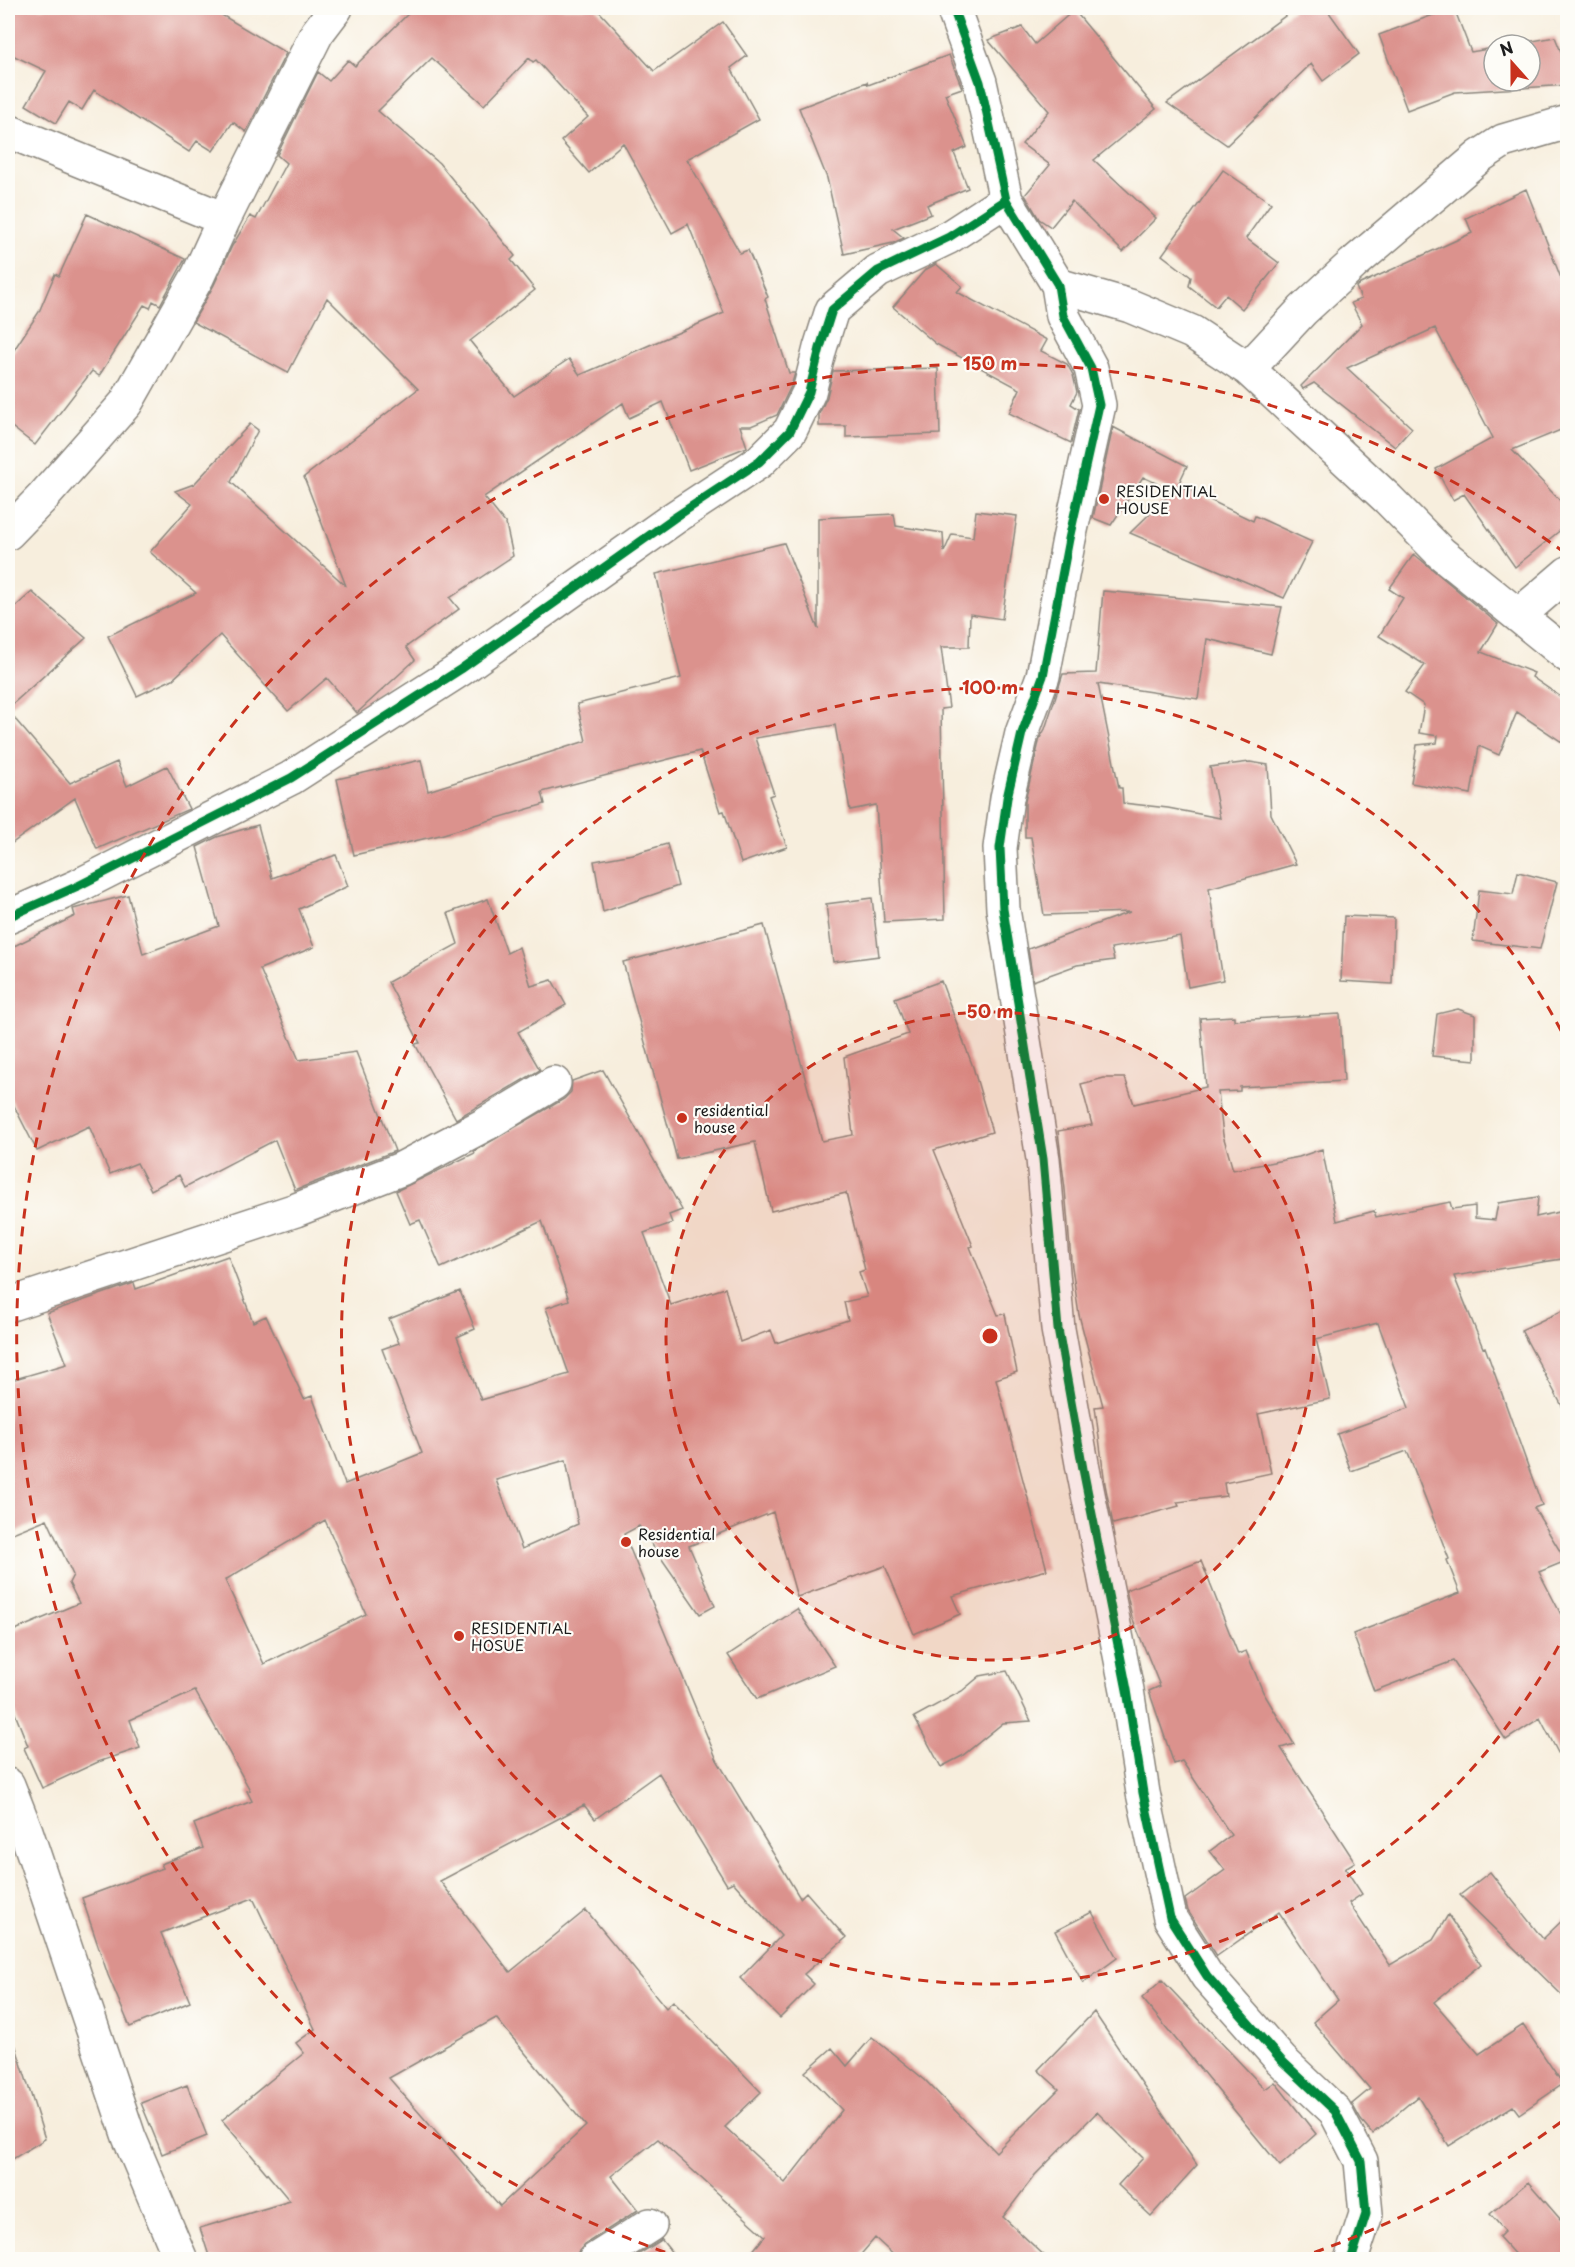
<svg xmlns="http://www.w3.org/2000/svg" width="1575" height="2267" viewBox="0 0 1575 2267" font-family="'Playpen Sans',sans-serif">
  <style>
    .building { fill: #db928d; fill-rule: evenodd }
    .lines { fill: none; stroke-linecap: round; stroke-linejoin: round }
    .minor-casing { stroke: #8a857c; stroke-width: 36 }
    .minor { stroke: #fff; stroke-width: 33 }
    .cycleway-casing { stroke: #fdfcf7; stroke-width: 13 }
    .cycleway { stroke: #00873e; stroke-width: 9 }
    .ring { fill: none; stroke: #c8321e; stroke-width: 3; stroke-dasharray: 10 8 }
    .poi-dot { fill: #c8321e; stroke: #fdfcf7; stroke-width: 2 }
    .labels { text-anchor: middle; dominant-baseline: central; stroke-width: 4.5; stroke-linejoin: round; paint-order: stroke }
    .poi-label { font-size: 15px; fill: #1c1c1c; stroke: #fdfcf7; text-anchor: start }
    .centre { fill: #c8321e; stroke: #fdfcf7; stroke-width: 3 }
    .ring-label { font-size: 18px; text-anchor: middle; font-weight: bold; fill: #c8321e; stroke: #fdfcf7; stroke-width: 4.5; stroke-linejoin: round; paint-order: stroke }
  </style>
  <rect width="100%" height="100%" fill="#fdfcf7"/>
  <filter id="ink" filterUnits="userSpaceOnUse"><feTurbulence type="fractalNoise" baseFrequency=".0167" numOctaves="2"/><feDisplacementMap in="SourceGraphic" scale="12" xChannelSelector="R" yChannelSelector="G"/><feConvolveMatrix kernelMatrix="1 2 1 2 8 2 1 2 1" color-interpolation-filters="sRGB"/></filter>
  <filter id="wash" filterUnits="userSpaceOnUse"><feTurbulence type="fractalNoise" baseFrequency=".008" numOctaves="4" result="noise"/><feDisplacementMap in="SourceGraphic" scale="24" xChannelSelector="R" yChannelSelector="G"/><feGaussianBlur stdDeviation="1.35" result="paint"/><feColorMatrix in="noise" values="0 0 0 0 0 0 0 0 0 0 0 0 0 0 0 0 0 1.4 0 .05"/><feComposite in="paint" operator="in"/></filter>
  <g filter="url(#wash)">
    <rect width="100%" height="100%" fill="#f7eedd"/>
    <g id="blocks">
      <path class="building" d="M 8,8 L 210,8 L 286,53 L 246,132 L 233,122 L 213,151 L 197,141 L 189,152 L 94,90 L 82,110 L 69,102 L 56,123 L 26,105 L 46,71 L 8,53 Z
        M 414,8 L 596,8 L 654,71 L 723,22 L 747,56 L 731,68 L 759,119 L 687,159 L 740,253 L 748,250 L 768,297 L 765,299 L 789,373 L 795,373 L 791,386 L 777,415 L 751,426 L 740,426 L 747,447 L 689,470 L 663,402 L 629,418 L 623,403 L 484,497 L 506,524 L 513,556 L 450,598 L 459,609 L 406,647 L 415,660 L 357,713 L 327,678 L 288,711 L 220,635 L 173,679 L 137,696 L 108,636 L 196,593 L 150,552 L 192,504 L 175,491 L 194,484 L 250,424 L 258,430 L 231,482 L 346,586 L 304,477 L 418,389 L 327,298 L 288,373 L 193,322 L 214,285 L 232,246 L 250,216 L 256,219 L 286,163 L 277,155 L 318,72 L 329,81 L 348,60 L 355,66 ZM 432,58 L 484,105 L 529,58 L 533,62 L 536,60 L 588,117 L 561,141 L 589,173 L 623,143 L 672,233 L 688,224 L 724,313 L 580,375 L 569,359 L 514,396 L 470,341 L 535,290 L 511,260 L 515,256 L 439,163 L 378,111 Z
        M 1296,8 L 1326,8 L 1359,54 L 1323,81 L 1311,64 L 1227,145 L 1167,103 Z
        M 1452,8 L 1454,8 L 1471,52 L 1494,48 L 1494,81 L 1530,81 L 1530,45 L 1510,45 L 1555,37 L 1568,69 L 1568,85 L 1455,92 L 1407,110 L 1379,35 Z
        M 1074,10 L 1156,109 L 1094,160 L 1156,218 L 1123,252 L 1072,201 L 1051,227 L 1039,219 L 1025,195 L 1050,165 L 1022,144 L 1049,111 L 988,40 L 1022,27 L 1035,44 Z
        M 949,55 L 962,88 L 945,94 L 967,147 L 954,153 L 968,188 L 927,205 L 931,214 L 893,229 L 904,238 L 893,243 L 844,254 L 827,178 L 799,108 L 867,82 L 868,85 Z
        M 1223,170 L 1271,203 L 1246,238 L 1279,263 L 1242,309 L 1226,295 L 1216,307 L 1189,286 L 1191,277 L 1162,255 Z
        M 1526,189 L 1568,296 L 1568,427 L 1512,450 L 1568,509 L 1568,524 L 1515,567 L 1464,494 L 1453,500 L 1436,469 L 1493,438 L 1435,328 L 1347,368 L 1412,428 L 1395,447 L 1314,383 L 1303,389 L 1301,386 L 1362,324 L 1351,303 L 1361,299 L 1356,287 L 1358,285 L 1472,233 L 1466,218 Z
        M 87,214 L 185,259 L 160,305 L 153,301 L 150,308 L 144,305 L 99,376 L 92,371 L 35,445 L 8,424 L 8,359 L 39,312 L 55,274 L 59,276 Z
        M 936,264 L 962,286 L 957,292 L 1047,340 L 1041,351 L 1067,364 L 1073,375 L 1077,392 L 1071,404 L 1079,409 L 1071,443 L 1009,413 L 1020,389 L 936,344 L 893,307 L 925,270 Z
        M 938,368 L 940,434 L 846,437 L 846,426 L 819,426 L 819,414 L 827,397 L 833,371 Z
        M 1113,427 L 1187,466 L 1177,487 L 1179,485 L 1253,521 L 1255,516 L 1312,542 L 1284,598 L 1130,533 L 1173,491 L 1143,477 L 1111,525 L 1093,518 Z
        M 976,511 L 1017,516 L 1002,619 L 970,614 L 969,647 L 941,647 L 949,708 L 941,709 L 945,919 L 884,922 L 876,805 L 850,810 L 835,725 L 755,738 L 774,794 L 769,796 L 787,847 L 741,863 L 724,811 L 720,812 L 700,751 L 542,792 L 545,804 L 440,835 L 354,855 L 337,779 L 421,760 L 428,791 L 586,741 L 577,704 L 681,678 L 656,574 L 784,543 L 818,629 L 818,518 L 894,514 L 896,526 L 943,533 L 944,552 L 952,534 L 973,537 Z
        M 1414,554 L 1498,624 L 1481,652 L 1534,673 L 1532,677 L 1568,702 L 1568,746 L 1517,712 L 1499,755 L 1479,746 L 1471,794 L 1411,783 L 1417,745 L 1437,743 L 1438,736 L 1419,733 L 1424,705 L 1405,692 L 1425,665 L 1379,636 L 1403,598 L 1389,589 Z
        M 1103,591 L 1282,607 L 1271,654 L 1207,639 L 1198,699 L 1098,684 L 1119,788 L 1122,788 L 1123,803 L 1168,808 L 1220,818 L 1210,767 L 1250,762 L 1268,765 L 1271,814 L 1296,864 L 1209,888 L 1223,980 L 1188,987 L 1180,936 L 1111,948 L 1114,960 L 1077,965 L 1033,981 L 1028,949 L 1130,912 L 1044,915 L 1031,837 L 1025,837 L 1025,801 L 1040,738 L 1045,729 L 1063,674 L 1096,673 Z
        M 32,592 L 86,638 L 8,708 L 8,613 Z
        M 8,711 L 70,783 L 117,762 L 127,786 L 167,766 L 189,809 L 97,849 L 75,798 L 8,846 Z
        M 258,825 L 272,878 L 336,855 L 348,886 L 299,909 L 314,947 L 260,969 L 299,1060 L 356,1052 L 395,1151 L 295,1190 L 275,1140 L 185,1187 L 179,1175 L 151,1190 L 137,1163 L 110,1174 L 89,1126 L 37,1151 L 8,1094 L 8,949 L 75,916 L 73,909 L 128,895 L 143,954 L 219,926 L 197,847 L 217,837 Z
        M 667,844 L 678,886 L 603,912 L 594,861 L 633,854 Z
        M 1518,872 L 1557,882 L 1540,949 L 1473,941 L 1479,890 L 1513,894 Z
        M 872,898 L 879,956 L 833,962 L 826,904 Z
        M 488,899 L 507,953 L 519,947 L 531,986 L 552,980 L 566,1005 L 518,1032 L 540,1070 L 456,1119 L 415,1044 L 420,1043 L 388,982 L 458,944 L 448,913 Z
        M 1344,916 L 1394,918 L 1392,984 L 1341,981 Z
        M 764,925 L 822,1141 L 853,1135 L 844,1057 L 908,1034 L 895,998 L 941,981 L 973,1067 L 992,1132 L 934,1150 L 973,1246 L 970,1247 L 998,1315 L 1005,1314 L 1017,1372 L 996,1379 L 1047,1570 L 952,1596 L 960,1614 L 914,1634 L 885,1566 L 797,1597 L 773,1512 L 689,1546 L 715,1606 L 700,1614 L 639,1526 L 624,1534 L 717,1760 L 800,1898 L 806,1892 L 846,1938 L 804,1974 L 814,1984 L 780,2018 L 740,1978 L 781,1936 L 733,1882 L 727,1885 L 659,1773 L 595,1819 L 584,1805 L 440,1881 L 510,1972 L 586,1910 L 666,2008 L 673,2001 L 761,2092 L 725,2127 L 785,2183 L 842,2110 L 805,2072 L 832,2048 L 847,2066 L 872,2037 L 925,2080 L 996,2152 L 1059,2089 L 1038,2070 L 1094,2012 L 1197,2165 L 1151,2216 L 1118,2185 L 1143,2158 L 1097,2112 L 1035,2175 L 1003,2217 L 1048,2259 L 898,2259 L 875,2238 L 857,2259 L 746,2259 L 765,2236 L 658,2139 L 611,2176 L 638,2210 L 585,2244 L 579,2251 L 576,2259 L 210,2259 L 200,2228 L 290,2201 L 222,2120 L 304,2053 L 296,2043 L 315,2029 L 253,1898 L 161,1933 L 190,2002 L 130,2027 L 108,1975 L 82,1898 L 163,1868 L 161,1864 L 203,1848 L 194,1824 L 252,1801 L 247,1791 L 250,1790 L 195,1691 L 130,1720 L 140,1748 L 98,1762 L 42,1788 L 24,1748 L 28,1746 L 8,1696 L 8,1633 L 79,1603 L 69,1583 L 73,1575 L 47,1519 L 8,1535 L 8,1381 L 67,1364 L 47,1313 L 134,1283 L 136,1289 L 228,1256 L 253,1322 L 266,1316 L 304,1399 L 312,1396 L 345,1484 L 422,1453 L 382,1349 L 399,1343 L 389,1319 L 460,1291 L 475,1329 L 457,1337 L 481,1400 L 569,1374 L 546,1308 L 569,1300 L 542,1221 L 441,1268 L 420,1220 L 410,1224 L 396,1191 L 475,1153 L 474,1151 L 564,1099 L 571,1092 L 572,1081 L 603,1070 L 682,1210 L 669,1215 L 672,1223 L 644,1233 L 671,1305 L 725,1288 L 740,1342 L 771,1330 L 776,1343 L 848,1320 L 844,1302 L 867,1297 L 859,1272 L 865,1270 L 846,1193 L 771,1211 L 755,1142 L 677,1159 L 623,962 ZM 566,1460 L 578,1524 L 522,1549 L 496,1480 ZM 325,1520 L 366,1614 L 264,1664 L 225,1580 ZM 496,2018 L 586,2126 L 500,2206 L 389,2078 Z
        M 1458,1009 L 1475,1015 L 1475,1060 L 1432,1056 L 1437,1014 Z
        M 1340,1014 L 1344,1081 L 1240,1087 L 1240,1091 L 1218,1092 L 1223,1135 L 1233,1170 L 1299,1157 L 1322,1149 L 1337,1221 L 1374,1211 L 1376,1217 L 1450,1202 L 1452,1209 L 1475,1206 L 1475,1218 L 1495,1220 L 1498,1203 L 1538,1197 L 1536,1217 L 1568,1210 L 1568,1258 L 1454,1276 L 1483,1348 L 1485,1347 L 1542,1505 L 1534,1508 L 1566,1561 L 1539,1572 L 1568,1628 L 1568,1772 L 1540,1718 L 1506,1740 L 1453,1661 L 1374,1691 L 1353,1634 L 1460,1593 L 1447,1560 L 1449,1559 L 1407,1451 L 1351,1471 L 1337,1434 L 1409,1408 L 1378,1323 L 1316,1339 L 1330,1399 L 1258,1414 L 1271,1473 L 1224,1483 L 1226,1496 L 1177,1502 L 1179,1506 L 1113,1524 L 1105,1484 L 1095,1407 L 1103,1406 L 1079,1315 L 1071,1260 L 1065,1189 L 1058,1131 L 1092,1125 L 1081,1084 L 1104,1078 L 1125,1078 L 1134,1104 L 1206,1087 L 1200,1018 L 1234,1016 L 1234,1020 Z
        M 1568,1308 L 1568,1417 L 1521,1330 Z
        M 1201,1561 L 1238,1654 L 1246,1651 L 1263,1692 L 1294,1744 L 1281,1748 L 1355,1862 L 1345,1868 L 1362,1894 L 1349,1903 L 1390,1965 L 1433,1940 L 1448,1915 L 1481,1964 L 1434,2002 L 1479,2054 L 1523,2025 L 1563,2084 L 1519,2114 L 1513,2106 L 1449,2146 L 1418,2096 L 1373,2134 L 1361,2120 L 1352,2104 L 1370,2089 L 1313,2022 L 1338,2000 L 1279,1912 L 1217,1956 L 1188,1911 L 1185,1899 L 1225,1870 L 1210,1851 L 1231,1835 L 1182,1761 L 1174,1764 L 1149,1691 L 1160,1686 L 1132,1617 L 1126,1590 Z
        M 797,1609 L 835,1666 L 757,1699 L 728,1655 Z
        M 1007,1671 L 1031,1721 L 1003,1723 L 962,1756 L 941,1767 L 914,1717 L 962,1691 L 980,1676 Z
        M 1490,1872 L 1543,1939 L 1568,1915 L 1568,2001 L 1460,1895 Z
        M 1092,1912 L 1117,1958 L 1083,1983 L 1055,1931 Z
        M 1162,1980 L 1265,2089 L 1275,2082 L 1316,2134 L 1280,2166 L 1142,1998 Z
        M 15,2044 L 45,2139 L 8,2162 L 8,2045 Z
        M 187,2085 L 207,2136 L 162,2154 L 141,2103 Z
        M 1528,2182 L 1568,2228 L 1568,2259 L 1519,2259 L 1499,2237 L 1505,2231 L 1490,2214 Z
        M 661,2239 L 677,2259 L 631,2259 L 660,2241 Z"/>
    </g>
  </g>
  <g filter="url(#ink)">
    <use href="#blocks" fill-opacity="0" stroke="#8a857c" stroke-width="1.5"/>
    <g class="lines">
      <defs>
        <path id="minor" d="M 953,8 L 980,82 L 1006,200 L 1058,285 L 1063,316 L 1091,368 L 1099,405 L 1069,539 L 1043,676 L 1022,733 L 1007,798 L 1000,848 L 1003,909 L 1043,1159 L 1058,1329 L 1083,1469 L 1127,1690 L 1143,1793 L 1170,1918 L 1207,1976 L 1281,2060 L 1335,2111 L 1361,2161 L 1366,2214 L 1351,2260
          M 8,131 L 224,219
          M 1058,285 L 1130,306 L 1192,332 L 1248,369 L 1388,499 L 1441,553 L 1568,656
          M 1248,369 L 1303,310 L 1353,264 L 1480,156 L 1503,141 L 1568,122
          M 8,533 L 43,497 L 126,403 L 198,276 L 224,219 L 317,33 L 336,8
          M 1519,615 L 1568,573
          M 8,917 L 78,886 L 291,778 L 461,669 L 674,518 L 759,462 L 790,431 L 809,392 L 820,348 L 832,310 L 878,271 L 949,237 L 1006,200
          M 8,1305 L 296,1210 L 401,1169 L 486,1124 L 554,1083
          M 8,1785 L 26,1831 L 129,2137 L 181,2260
          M 595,2260 L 650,2225"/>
      </defs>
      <use href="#minor" class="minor-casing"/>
      <use href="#minor" class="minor"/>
      <defs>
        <path id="cycleway" d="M 953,8 L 980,82 L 1006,200 L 1058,285 L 1063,316 L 1091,368 L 1099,405 L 1069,539 L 1043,676 L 1022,733 L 1007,798 L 1000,848 L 1003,909 L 1043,1159 L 1058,1329 L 1083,1469 L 1127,1690 L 1143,1793 L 1170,1918 L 1207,1976 L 1281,2060 L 1335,2111 L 1361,2161 L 1366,2214 L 1351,2260
          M 8,917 L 78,886 L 291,778 L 461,669 L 674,518 L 759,462 L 790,431 L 809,392 L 820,348 L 832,310 L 878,271 L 949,237 L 1006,200"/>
      </defs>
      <use href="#cycleway" class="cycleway-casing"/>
      <use href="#cycleway" class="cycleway"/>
    </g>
  </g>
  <circle cx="990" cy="1336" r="324" fill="#c8321e" fill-opacity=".12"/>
  <g class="ring">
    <circle cx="990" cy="1336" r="324"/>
    <path d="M1567 1630A648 648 0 1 1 1567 1042"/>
    <path d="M1561 2122A972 972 0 0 1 1298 2258M682 2258A972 972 0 1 1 1561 550"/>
  </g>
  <g class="poi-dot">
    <circle cx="1104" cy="499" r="6"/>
    <circle cx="682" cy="1118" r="6"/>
    <circle cx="626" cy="1542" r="6"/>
    <circle cx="459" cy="1636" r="6"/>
  </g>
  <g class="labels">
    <g class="poi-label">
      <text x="1116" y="490">RESIDENTIAL<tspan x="1116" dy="17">HOUSE</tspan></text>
      <text x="694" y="1109">residential<tspan x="694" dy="17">house</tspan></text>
      <text x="638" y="1533">Residential<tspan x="638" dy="17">house</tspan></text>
      <text x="471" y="1627">RESIDENTIAL<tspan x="471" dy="17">HOSUE</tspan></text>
    </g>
  </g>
  <circle cx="990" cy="1336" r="9" class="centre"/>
  <g class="ring-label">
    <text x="990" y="370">150 m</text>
    <text x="990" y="694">100 m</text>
    <text x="990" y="1018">50 m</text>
  </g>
  <rect width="1575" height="2267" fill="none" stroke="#fdfcf7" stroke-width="30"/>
  <g transform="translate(1512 63) rotate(339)"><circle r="28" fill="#fdfcf7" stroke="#a3a29f" stroke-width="1.5"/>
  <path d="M0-4.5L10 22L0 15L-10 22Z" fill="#c8321e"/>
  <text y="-9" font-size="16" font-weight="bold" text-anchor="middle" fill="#1c1c1c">N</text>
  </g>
</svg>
